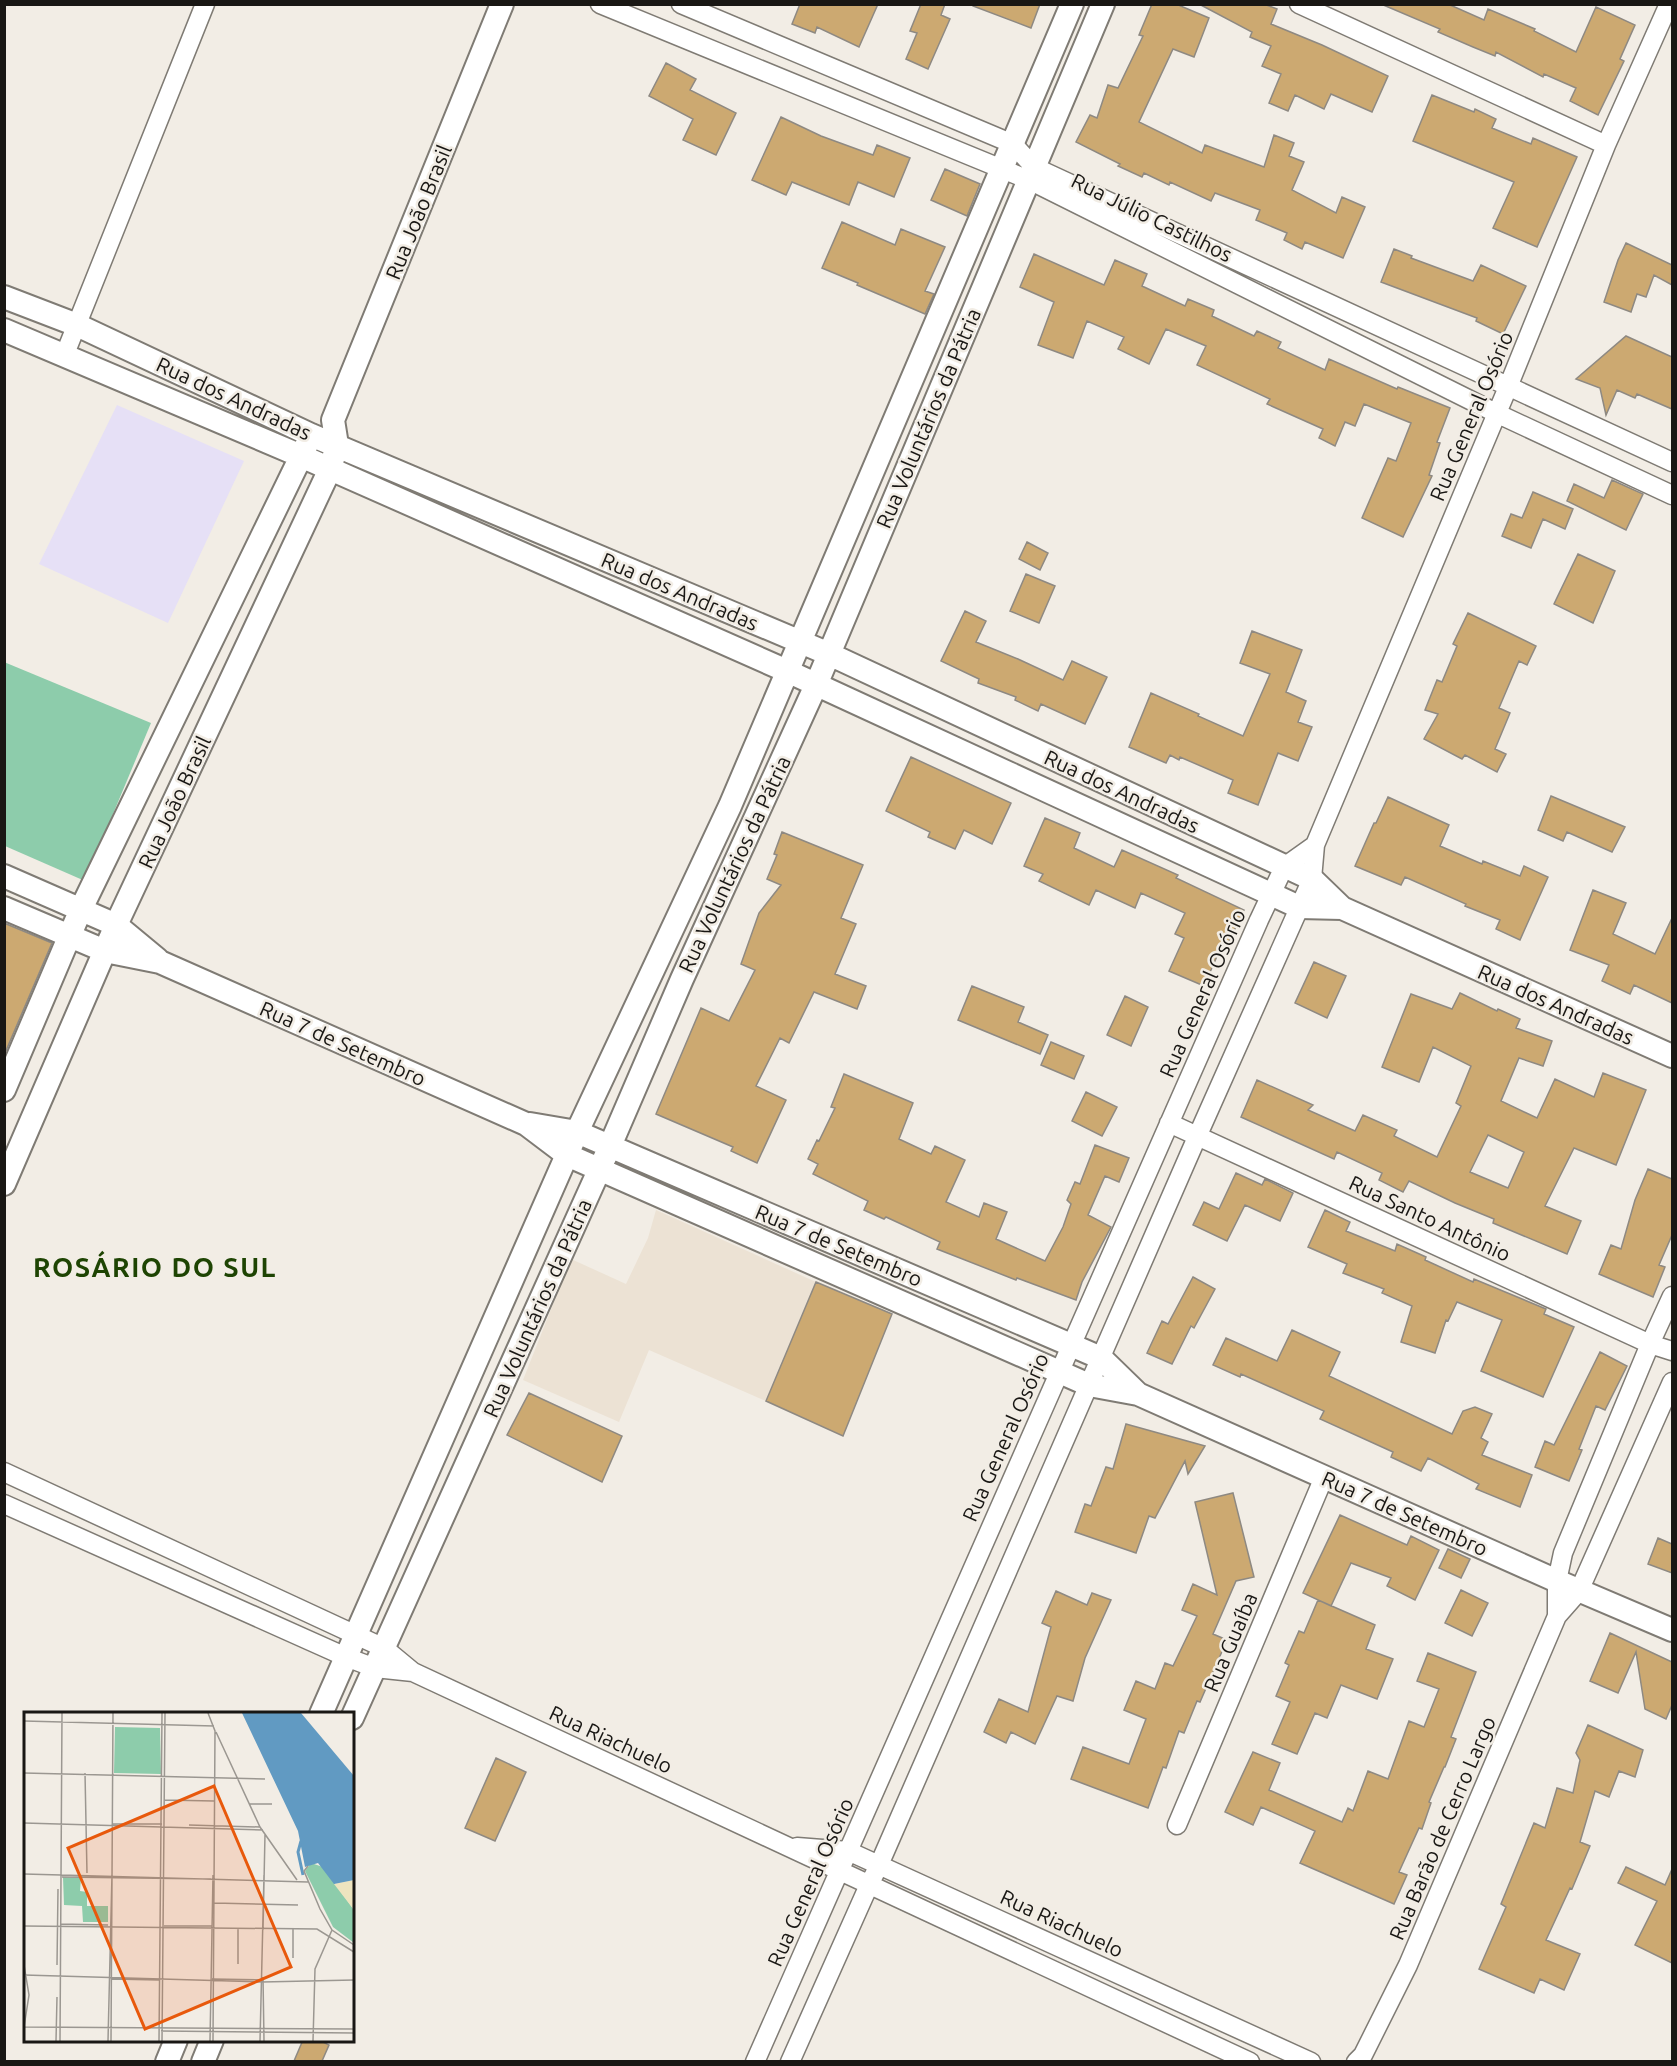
<svg xmlns="http://www.w3.org/2000/svg" width="1677" height="2066" viewBox="0 0 1677 2066" font-family="Ubuntu,sans-serif">
  <style>
    .built { fill: #ece2d4 }
    .education { fill: #e6e0f6 }
    .green { fill: #8dccab }
    .building { fill: #cca971; stroke: #8e8982; stroke-width: 1.5; fill-rule: evenodd }
    .lines { fill: none; stroke-linecap: round; stroke-linejoin: round }
    .minor-casing { stroke: #7f7b74; stroke-width: 21 }
    .tertiary-casing { stroke: #7f7b74; stroke-width: 26 }
    .minor { stroke: #fff; stroke-width: 18 }
    .tertiary { stroke: #fff; stroke-width: 22 }
    .labels { text-anchor: middle; dominant-baseline: central; stroke-width: 5; stroke-linejoin: round; paint-order: stroke }
    .street-label { font-size: 21px; fill: #191714; stroke: #f2ede5 }
    .district-label { font-size: 27px; font-weight: bold; letter-spacing: 1.5px; fill: #1e4403; stroke: #f2ede5 }
    .inset-river { fill: none; stroke: #619ac2; stroke-width: 3 }
    .inset-road { fill: none; stroke: #9b9791; stroke-width: 1.5 }
    .view { fill: #e8590c; fill-opacity: 0.15; stroke: #e8590c; stroke-width: 3 }
    .inset-edge { fill: none; stroke: #191714; stroke-width: 3 }
  </style>
  <rect width="100%" height="100%" fill="#f2ede5"/>
  <path class="built" d="M 656,1210 L 816,1282 L 766,1401 L 649,1350 L 619,1422 L 523,1380 L 571,1259 L 626,1284 L 648,1238 Z"/>
  <path class="education" d="M 117,405 L 244,461 L 168,623 L 39,564 Z"/>
  <path class="green" d="M 4,662 L 151,723 L 85,881 L 5,846 Z"/>
  <path class="building" d="M 800,4 L 878,4 L 859,47 L 817,27 L 815,33 L 792,24 Z
    M 921,4 L 945,4 L 941,15 L 950,19 L 928,69 L 906,59 L 917,33 L 910,31 Z
    M 973,4 L 1040,4 L 1031,28 L 973,6 Z
    M 1152,4 L 1176,4 L 1209,18 L 1194,57 L 1173,49 L 1139,122 L 1202,153 L 1205,145 L 1264,167 L 1274,135 L 1294,143 L 1289,156 L 1304,162 L 1292,190 L 1336,213 L 1342,197 L 1365,207 L 1343,258 L 1305,242 L 1302,249 L 1284,240 L 1287,233 L 1256,220 L 1260,210 L 1215,193 L 1211,201 L 1170,182 L 1169,185 L 1144,173 L 1142,177 L 1118,166 L 1120,164 L 1076,142 L 1090,115 L 1097,118 L 1108,85 L 1118,88 L 1143,36 L 1139,35 Z
    M 1199,4 L 1264,4 L 1277,9 L 1271,24 L 1322,45 L 1388,76 L 1372,112 L 1331,94 L 1324,109 L 1295,95 L 1288,111 L 1269,103 L 1281,74 L 1262,66 L 1271,46 L 1250,37 L 1252,32 Z
    M 1381,4 L 1448,4 L 1484,20 L 1488,9 L 1535,29 L 1534,31 L 1576,52 L 1596,7 L 1635,25 L 1620,59 L 1624,61 L 1598,115 L 1570,101 L 1576,88 L 1544,74 L 1543,77 L 1496,52 L 1495,56 L 1473,47 L 1438,32 L 1440,29 Z
    M 666,63 L 696,79 L 690,90 L 736,113 L 716,155 L 683,140 L 693,119 L 649,96 Z
    M 1432,95 L 1474,112 L 1475,109 L 1496,119 L 1492,128 L 1531,144 L 1533,138 L 1577,157 L 1537,247 L 1493,228 L 1514,182 L 1413,141 Z
    M 781,117 L 821,136 L 873,155 L 877,145 L 910,158 L 894,197 L 858,182 L 849,205 L 792,182 L 786,195 L 752,180 Z
    M 945,169 L 980,184 L 967,216 L 931,200 Z
    M 842,222 L 895,245 L 901,229 L 945,247 L 925,291 L 934,294 L 925,314 L 857,285 L 858,283 L 822,268 Z
    M 1626,243 L 1672,265 L 1672,285 L 1654,275 L 1646,297 L 1637,294 L 1631,312 L 1604,302 L 1618,260 Z
    M 1394,249 L 1412,256 L 1411,258 L 1473,281 L 1481,265 L 1526,286 L 1503,334 L 1476,321 L 1477,318 L 1381,282 Z
    M 1034,254 L 1104,285 L 1115,260 L 1147,274 L 1142,286 L 1185,306 L 1188,299 L 1214,310 L 1212,316 L 1254,336 L 1257,331 L 1281,342 L 1278,348 L 1325,370 L 1329,359 L 1397,389 L 1398,387 L 1450,408 L 1437,442 L 1440,443 L 1429,475 L 1432,476 L 1403,537 L 1362,518 L 1388,458 L 1396,461 L 1411,423 L 1364,404 L 1355,426 L 1345,422 L 1335,446 L 1319,438 L 1323,429 L 1267,404 L 1270,399 L 1197,365 L 1206,346 L 1166,329 L 1149,364 L 1118,349 L 1124,337 L 1087,321 L 1073,358 L 1038,345 L 1054,302 L 1020,287 Z
    M 1626,336 L 1672,357 L 1672,409 L 1637,394 L 1635,398 L 1617,390 L 1606,415 L 1600,388 L 1576,379 Z
    M 1612,480 L 1643,494 L 1626,530 L 1567,501 L 1574,484 L 1604,498 Z
    M 1533,492 L 1573,509 L 1565,529 L 1543,519 L 1531,548 L 1502,536 L 1511,514 L 1522,518 Z
    M 1027,542 L 1048,553 L 1040,570 L 1019,559 Z
    M 1578,554 L 1615,571 L 1593,623 L 1554,604 Z
    M 1026,574 L 1055,586 L 1039,623 L 1010,611 Z
    M 965,611 L 986,621 L 976,642 L 1018,659 L 1063,680 L 1072,661 L 1107,677 L 1085,724 L 1041,704 L 1038,711 L 1015,700 L 1016,697 L 978,683 L 979,679 L 941,661 Z
    M 1468,613 L 1536,646 L 1527,665 L 1519,661 L 1499,708 L 1510,713 L 1495,749 L 1506,754 L 1497,772 L 1465,755 L 1462,759 L 1424,739 L 1438,714 L 1425,710 L 1437,680 L 1442,682 L 1457,646 L 1453,644 Z
    M 1252,631 L 1302,650 L 1286,692 L 1306,701 L 1298,722 L 1312,727 L 1298,761 L 1278,753 L 1258,805 L 1228,793 L 1233,780 L 1180,757 L 1179,760 L 1170,755 L 1166,763 L 1129,747 L 1151,693 L 1199,714 L 1198,716 L 1243,736 L 1270,674 L 1240,663 Z
    M 911,757 L 1011,803 L 992,844 L 964,830 L 955,849 L 928,837 L 930,832 L 886,811 Z
    M 1551,796 L 1625,827 L 1612,852 L 1567,832 L 1563,841 L 1538,830 Z
    M 1388,797 L 1449,825 L 1440,846 L 1482,864 L 1483,861 L 1520,876 L 1524,866 L 1548,877 L 1520,940 L 1496,929 L 1500,920 L 1465,906 L 1466,904 L 1405,877 L 1401,885 L 1355,866 L 1374,823 L 1376,823 Z
    M 1045,818 L 1080,833 L 1074,848 L 1114,867 L 1122,850 L 1178,875 L 1176,878 L 1244,910 L 1222,956 L 1218,954 L 1204,986 L 1169,971 L 1184,938 L 1175,934 L 1185,913 L 1141,893 L 1135,908 L 1096,890 L 1089,905 L 1039,881 L 1043,874 L 1024,866 Z
    M 782,832 L 863,865 L 841,918 L 856,924 L 835,974 L 866,986 L 857,1009 L 814,992 L 789,1043 L 780,1038 L 756,1086 L 786,1100 L 757,1163 L 731,1151 L 733,1147 L 656,1114 L 701,1008 L 729,1021 L 755,970 L 741,964 L 759,913 L 781,885 L 767,879 L 777,855 L 774,854 Z
    M 1593,890 L 1626,903 L 1613,934 L 1655,954 L 1672,918 L 1672,1003 L 1634,985 L 1630,994 L 1602,981 L 1609,965 L 1570,950 Z
    M 4,923 L 52,943 L 5,1053 L 4,1053 Z
    M 1314,962 L 1346,976 L 1327,1018 L 1295,1003 Z
    M 972,986 L 1024,1007 L 1018,1022 L 1048,1035 L 1040,1054 L 958,1020 Z
    M 1460,993 L 1497,1011 L 1498,1009 L 1520,1019 L 1516,1028 L 1552,1041 L 1543,1066 L 1519,1058 L 1501,1101 L 1537,1118 L 1555,1079 L 1594,1097 L 1603,1073 L 1646,1090 L 1616,1165 L 1574,1148 L 1545,1206 L 1581,1221 L 1567,1254 L 1493,1223 L 1494,1219 L 1455,1203 L 1409,1181 L 1403,1192 L 1379,1180 L 1382,1173 L 1337,1152 L 1334,1159 L 1241,1117 L 1257,1080 L 1313,1105 L 1308,1110 L 1355,1131 L 1363,1115 L 1397,1130 L 1394,1136 L 1437,1157 L 1461,1106 L 1456,1103 L 1471,1066 L 1433,1047 L 1419,1082 L 1382,1067 L 1411,994 L 1452,1009 ZM 1488,1135 L 1524,1152 L 1508,1188 L 1470,1172 Z
    M 1125,996 L 1148,1007 L 1131,1046 L 1107,1035 Z
    M 1051,1042 L 1084,1056 L 1074,1079 L 1041,1065 Z
    M 844,1074 L 913,1103 L 899,1139 L 931,1154 L 935,1146 L 965,1160 L 946,1202 L 979,1217 L 984,1203 L 1007,1212 L 996,1239 L 1045,1261 L 1063,1227 L 1071,1204 L 1067,1200 L 1075,1182 L 1080,1184 L 1095,1145 L 1129,1158 L 1119,1182 L 1105,1176 L 1088,1215 L 1111,1227 L 1082,1282 L 1076,1300 L 1017,1278 L 1016,1280 L 937,1249 L 940,1242 L 886,1217 L 884,1219 L 864,1210 L 868,1201 L 813,1174 L 818,1164 L 808,1159 L 817,1140 L 819,1141 L 835,1108 L 831,1107 Z
    M 1086,1092 L 1117,1107 L 1102,1136 L 1072,1121 Z
    M 1648,1169 L 1672,1179 L 1672,1235 L 1659,1265 L 1665,1267 L 1653,1297 L 1599,1274 L 1611,1245 L 1621,1249 L 1635,1200 Z
    M 1236,1173 L 1262,1185 L 1265,1179 L 1293,1193 L 1280,1221 L 1245,1205 L 1227,1241 L 1193,1225 L 1204,1202 L 1219,1209 Z
    M 1325,1210 L 1350,1222 L 1346,1231 L 1395,1251 L 1397,1244 L 1426,1257 L 1425,1260 L 1473,1282 L 1474,1279 L 1546,1309 L 1544,1314 L 1574,1327 L 1543,1397 L 1481,1371 L 1502,1320 L 1457,1302 L 1448,1321 L 1446,1320 L 1435,1353 L 1401,1342 L 1412,1306 L 1382,1293 L 1384,1289 L 1343,1273 L 1347,1264 L 1308,1247 Z
    M 1193,1277 L 1215,1289 L 1194,1328 L 1191,1326 L 1172,1364 L 1147,1353 L 1162,1321 L 1168,1324 Z
    M 816,1282 L 892,1314 L 843,1436 L 766,1401 Z
    M 1292,1330 L 1340,1352 L 1329,1376 L 1452,1434 L 1463,1411 L 1475,1407 L 1492,1414 L 1481,1438 L 1488,1442 L 1482,1455 L 1532,1475 L 1520,1507 L 1476,1489 L 1479,1484 L 1428,1458 L 1421,1471 L 1391,1457 L 1393,1452 L 1320,1419 L 1324,1411 L 1241,1374 L 1240,1377 L 1213,1365 L 1226,1338 L 1277,1361 Z
    M 1600,1352 L 1627,1366 L 1605,1410 L 1596,1406 L 1579,1449 L 1582,1450 L 1569,1481 L 1535,1467 L 1545,1441 L 1554,1445 Z
    M 529,1393 L 622,1436 L 602,1482 L 507,1435 Z
    M 1126,1424 L 1205,1446 L 1188,1474 L 1185,1461 L 1155,1518 L 1149,1516 L 1136,1553 L 1075,1532 L 1085,1504 L 1091,1506 L 1106,1467 L 1113,1469 Z
    M 1233,1493 L 1254,1577 L 1236,1581 L 1213,1634 L 1227,1640 L 1200,1702 L 1197,1701 L 1184,1733 L 1179,1731 L 1166,1768 L 1163,1767 L 1148,1808 L 1071,1779 L 1083,1747 L 1129,1764 L 1146,1719 L 1124,1710 L 1136,1681 L 1155,1689 L 1165,1663 L 1173,1666 L 1197,1616 L 1182,1610 L 1193,1584 L 1217,1595 L 1195,1502 Z
    M 1340,1515 L 1407,1545 L 1411,1536 L 1439,1550 L 1415,1600 L 1387,1586 L 1391,1578 L 1351,1563 L 1331,1606 L 1303,1593 Z
    M 1658,1538 L 1672,1544 L 1672,1573 L 1648,1564 Z
    M 1448,1549 L 1470,1559 L 1461,1578 L 1439,1568 Z
    M 1461,1590 L 1488,1603 L 1472,1636 L 1445,1623 Z
    M 1056,1591 L 1087,1605 L 1092,1593 L 1111,1600 L 1085,1658 L 1073,1701 L 1057,1696 L 1035,1744 L 1011,1732 L 1006,1743 L 984,1732 L 999,1699 L 1028,1712 L 1051,1627 L 1042,1623 Z
    M 1318,1600 L 1375,1625 L 1366,1649 L 1393,1659 L 1377,1699 L 1341,1685 L 1327,1718 L 1315,1713 L 1297,1754 L 1272,1744 L 1290,1702 L 1276,1696 L 1289,1665 L 1285,1663 L 1299,1631 L 1304,1633 Z
    M 1610,1633 L 1672,1662 L 1672,1705 L 1666,1719 L 1645,1709 L 1636,1652 L 1618,1693 L 1590,1681 Z
    M 1428,1653 L 1476,1672 L 1451,1737 L 1456,1739 L 1445,1767 L 1444,1767 L 1429,1802 L 1431,1803 L 1422,1829 L 1419,1828 L 1399,1872 L 1407,1875 L 1394,1904 L 1300,1863 L 1315,1831 L 1261,1807 L 1253,1825 L 1225,1812 L 1253,1752 L 1280,1763 L 1269,1790 L 1342,1822 L 1348,1808 L 1353,1811 L 1368,1771 L 1388,1779 L 1409,1721 L 1424,1727 L 1439,1689 L 1417,1681 Z
    M 1588,1725 L 1643,1750 L 1635,1777 L 1619,1771 L 1609,1797 L 1595,1791 L 1580,1842 L 1590,1846 L 1572,1889 L 1570,1888 L 1546,1940 L 1580,1954 L 1564,1990 L 1540,1979 L 1534,1993 L 1479,1969 L 1506,1907 L 1501,1904 L 1534,1823 L 1545,1828 L 1557,1788 L 1573,1793 L 1580,1760 L 1576,1753 Z
    M 496,1758 L 526,1772 L 495,1841 L 465,1828 Z
    M 1626,1867 L 1665,1885 L 1672,1869 L 1672,1963 L 1635,1945 L 1657,1901 L 1618,1883 Z
    M 303,2040 L 319,2040 L 329,2045 L 322,2061 L 294,2061 Z"/>
  <g class="lines">
    <defs>
      <path id="minor" d="M 600,4 L 1029,180 L 1496,413 L 1672,495
        M 681,4 L 1013,144 L 1034,167 L 1672,462
        M 1299,4 L 1606,145
        M 65,354 L 205,4
        M 1169,1123 L 1650,1344 L 1672,1351
        M 4,1472 L 384,1648 L 413,1672 L 1250,2062
        M 4,1504 L 346,1657 L 375,1668 L 413,1672
        M 1557,1616 L 1557,1581 L 1563,1553 L 1650,1344 L 1672,1296
        M 1177,1825 L 1324,1477
        M 797,1847 L 848,1851 L 1311,2062
        M 755,2062 L 1259,920 L 1284,867 L 1315,845
        M 790,2062 L 869,1885 L 879,1865 L 1197,1137 L 1312,879 L 1315,845 L 1508,387 L 1606,145 L 1669,4
        M 1356,2062 L 1363,2055 L 1408,1965 L 1557,1616 L 1579,1591 L 1672,1382"/>
      <path id="tertiary" d="M 4,297 L 77,325 L 311,435 L 829,654 L 1312,879 L 1342,908 L 1672,1056
        M 4,330 L 301,456 L 787,671 L 1299,907 L 1342,908
        M 4,876 L 116,925 L 157,959
        M 4,908 L 105,951 L 160,962 L 526,1124 L 567,1155 L 1089,1385 L 1138,1394 L 1557,1581 L 1672,1630
        M 4,1090 L 81,909 L 308,442
        M 530,1124 L 577,1132 L 1101,1358 L 1138,1394
        M 4,1184 L 116,925 L 330,469 L 337,445 L 333,420 L 502,4
        M 321,1714 L 577,1132 L 730,806 L 1072,4
        M 352,1718 L 610,1146 L 682,979 L 816,685 L 1103,4
        M 167,2062 L 176,2040
        M 203,2062 L 212,2040"/>
    </defs>
    <use href="#minor" class="minor-casing"/>
    <use href="#tertiary" class="tertiary-casing"/>
    <use href="#minor" class="minor"/>
    <use href="#tertiary" class="tertiary"/>
  </g>
  <g class="labels">
    <g class="street-label">
      <text transform="translate(418 212) rotate(-68)">Rua João Brasil</text>
      <text transform="translate(1152 217) rotate(26)">Rua Júlio Castilhos</text>
      <text transform="translate(234 398) rotate(25)">Rua dos Andradas</text>
      <text transform="translate(1471 416) rotate(-67)">Rua General Osório</text>
      <text transform="translate(928 418) rotate(-67)">Rua Voluntários da Pátria</text>
      <text transform="translate(680 591) rotate(23)">Rua dos Andradas</text>
      <text transform="translate(1122 791) rotate(25)">Rua dos Andradas</text>
      <text transform="translate(174 802) rotate(-65)">Rua João Brasil</text>
      <text transform="translate(734 864) rotate(-65)">Rua Voluntários da Pátria</text>
      <text transform="translate(1202 993) rotate(-66)">Rua General Osório</text>
      <text transform="translate(1556 1004) rotate(24)">Rua dos Andradas</text>
      <text transform="translate(343 1043) rotate(24)">Rua 7 de Setembro</text>
      <text transform="translate(1430 1218) rotate(25)">Rua Santo Antônio</text>
      <text transform="translate(839 1245) rotate(23)">Rua 7 de Setembro</text>
      <text transform="translate(537 1308) rotate(-66)">Rua Voluntários da Pátria</text>
      <text transform="translate(1005 1437) rotate(-66)">Rua General Osório</text>
      <text transform="translate(1405 1513) rotate(24)">Rua 7 de Setembro</text>
      <text transform="translate(1230 1642) rotate(-67)">Rua Guaíba</text>
      <text transform="translate(611 1739) rotate(25)">Rua Riachuelo</text>
      <text transform="translate(1442 1828) rotate(-67)">Rua Barão de Cerro Largo</text>
      <text transform="translate(810 1882) rotate(-66)">Rua General Osório</text>
      <text transform="translate(1062 1923) rotate(25)">Rua Riachuelo</text>
    </g>
    <g class="district-label">
      <text x="155" y="1267">ROSÁRIO DO SUL</text>
    </g>
  </g>
  <g transform="translate(24 1712)">
    <rect width="330" height="330" fill="#f2ede5"/>
    <path d="M 91,15 L 136,16 L 137,62 L 90,61 ZM 287,151 L 299,155 L 330,198 L 330,231 L 309,215 L 281,159 ZM 39,165 L 57,166 L 56,179 L 63,180 L 63,194 L 84,194 L 84,210 L 59,210 L 58,194 L 40,193 Z" fill="#8dccab"/>
    <path d="M 330,168 L 330,198 L 310,172 Z" fill="#eee4bf"/>
    <path d="M 218,1 L 277,1 L 330,64 L 330,168 L 310,172 L 294,151 L 281,155 L 274,119 Z" fill="#619ac2"/>
    <path class="inset-river" d="M 277,129 L 274,140 L 279,163"/>
    <path class="inset-road" d="M 184,1 L 191,19 L 189,329M 0,9 L 190,14M 192,20 L 236,115 L 273,168M 0,61 L 241,67M 61,61 L 63,161M 140,88 L 190,89M 225,92 L 248,92M 0,111 L 239,118M 88,112 L 138,112M 165,113 L 236,115M 284,154 L 280,159 L 296,197 L 308,218 L 330,233M 0,162 L 37,163M 37,163 L 284,170M 38,165 L 187,167M 190,191 L 274,193M 36,212 L 84,213M 0,214 L 293,217 L 330,240M 140,214 L 188,214M 214,216 L 214,252M 239,218 L 241,122M 269,246 L 269,217M 0,253 L 5,283 L 0,315M 33,253 L 34,177M 0,263 L 238,270 L 330,268M 239,265 L 240,329M 88,267 L 135,268M 188,267 L 239,268M 0,315 L 330,317M 137,319 L 330,321M 32,329 L 33,285M 36,329 L 38,1M 84,329 L 88,162M 87,329 L 89,1M 135,329 L 138,1M 138,329 L 141,1M 186,329 L 189,163M 236,329 L 240,163M 289,329 L 291,257 L 308,218"/>
    <path class="view" d="M 190,74 L 267,255 L 121,317 L 44,136 Z"/>
    <rect width="330" height="330" class="inset-edge"/>
  </g>
  <rect width="1677" height="2066" fill="none" stroke="#191714" stroke-width="12"/>
</svg>
